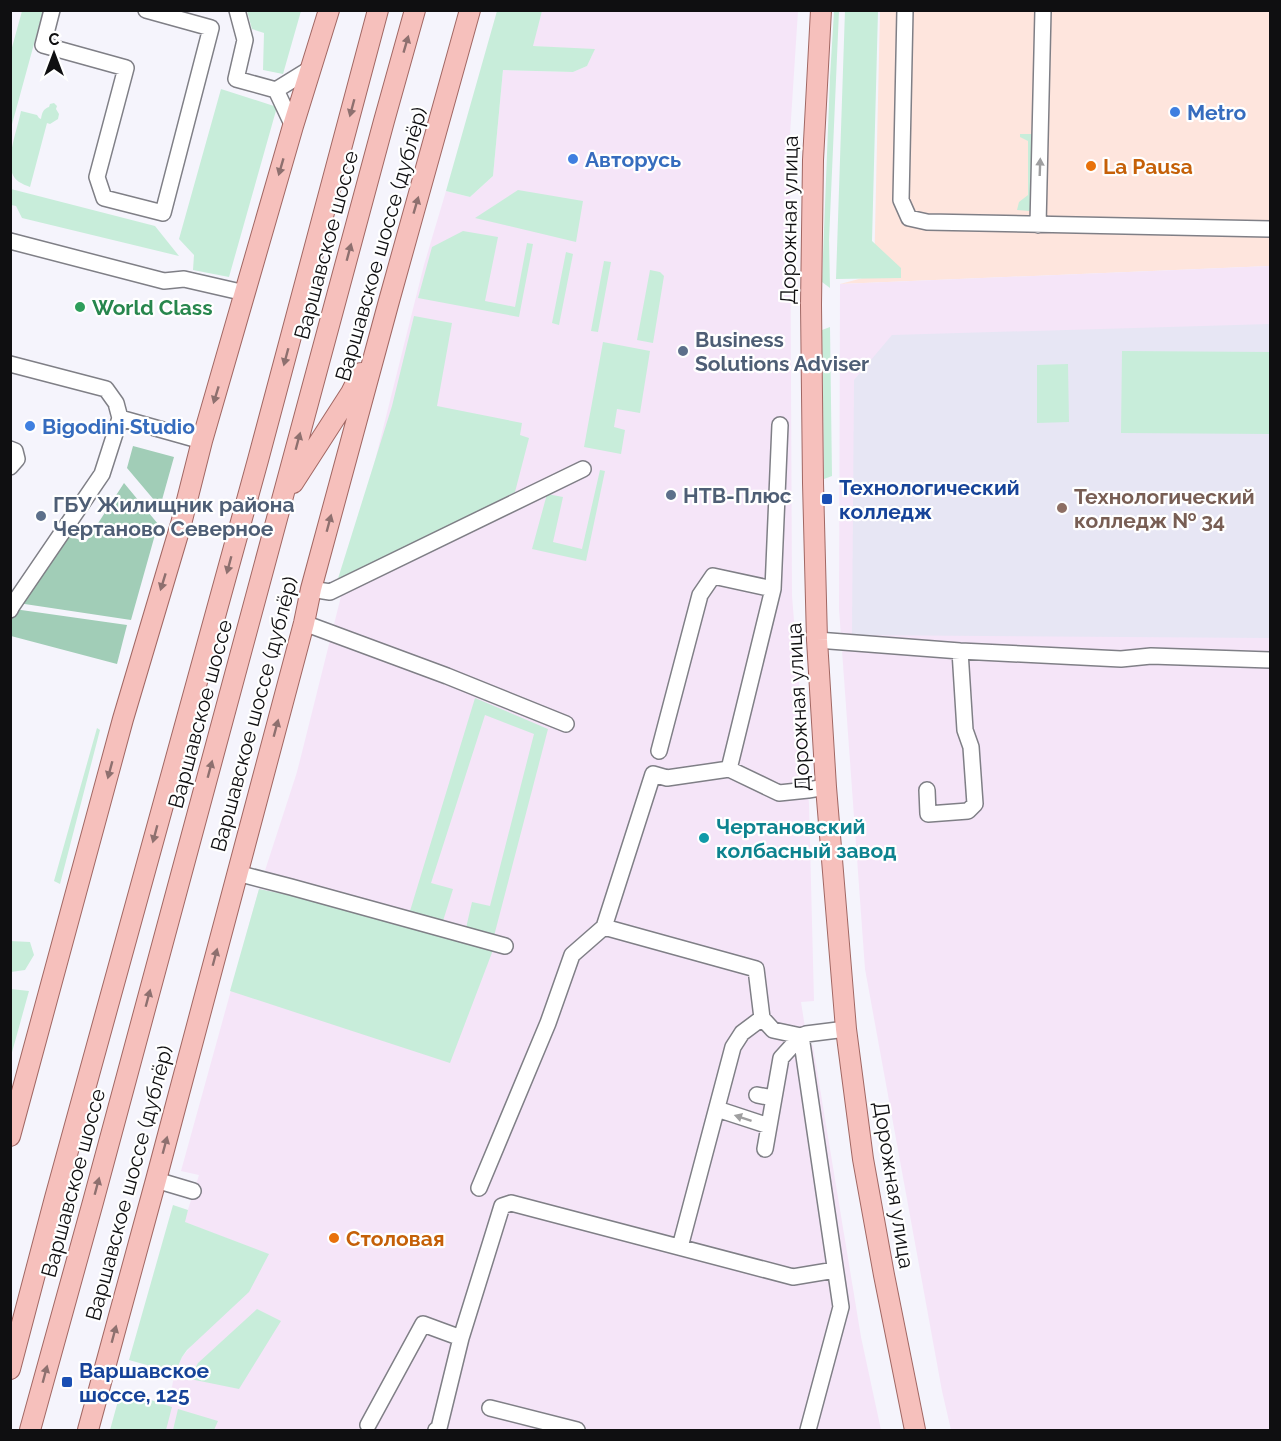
<svg xmlns="http://www.w3.org/2000/svg" width="1281" height="1441" viewBox="0 0 1281 1441" font-family="Raleway,sans-serif">
  <style>
    .commercial { fill: #fee5dd }
    .industrial { fill: #f5e5f8 }
    .built { fill: #e7e6f4 }
    .green { fill: #c8edda }
    .forest { fill: #a1cdb7 }
    .lines { fill: none; stroke-linecap: round; stroke-linejoin: round }
    .minor-casing { stroke: #7f7f86; stroke-width: 18 }
    .major-casing { stroke: #a16763; stroke-width: 22 }
    .minor { stroke: #fff; stroke-width: 15 }
    .major { stroke: #f6c0bc; stroke-width: 20 }
    .oneway { fill: #8e706f }
    .oneway2 { fill: #9f9fa0 }
    .shop-dot { fill: #3f7fe0; stroke: #fff; stroke-width: 2 }
    .food-dot { fill: #e8710a; stroke: #fff; stroke-width: 2 }
    .leisure-dot { fill: #2e9e5b; stroke: #fff; stroke-width: 2 }
    .service-dot { fill: #5c6f8a; stroke: #fff; stroke-width: 2 }
    .transit-dot { fill: #1a4fb4; stroke: #fff; stroke-width: 2 }
    .education-dot { fill: #8d6e63; stroke: #fff; stroke-width: 2 }
    .culture-dot { fill: #0f9aa8; stroke: #fff; stroke-width: 2 }
    .labels { text-anchor: middle; dominant-baseline: central; stroke-width: 4.5; stroke-linejoin: round; paint-order: stroke }
    .shop-label { font-size: 21px; font-weight: bold; fill: #366cbe; stroke: #fff; text-anchor: start }
    .food-label { font-size: 21px; font-weight: bold; fill: #c56008; stroke: #fff; text-anchor: start }
    .street-label { font-size: 21px; fill: #0f0f11; stroke: #fff }
    .leisure-label { font-size: 21px; font-weight: bold; fill: #27864d; stroke: #fff; text-anchor: start }
    .service-label { font-size: 21px; font-weight: bold; fill: #4e5e75; stroke: #fff; text-anchor: start }
    .transit-label { font-size: 21px; font-weight: bold; fill: #164399; stroke: #fff; text-anchor: start }
    .education-label { font-size: 21px; font-weight: bold; fill: #785e54; stroke: #fff; text-anchor: start }
    .culture-label { font-size: 21px; font-weight: bold; fill: #0d838f; stroke: #fff; text-anchor: start }
  </style>
  <rect width="100%" height="100%" fill="#f5f4fc"/>
  <path class="commercial" d="M 880,11 L 1270,11 L 1270,266 L 840,284 L 874,275 Z"/>
  <path class="industrial" d="M 542,11 L 798,11 L 789,150 L 790,170 L 792,596 L 809,804 L 814,1001 L 801,1002 L 807,1040 L 813,1046 L 861,1337 L 881,1430 L 162,1430 L 175,1373 L 182,1357 L 268,1254 L 184,1222 L 199,1175 L 181,1171 L 259,889 L 297,772 L 424,265 L 446,191 L 470,197 L 493,176 L 503,70 L 573,72 L 587,66 L 594,50 L 532,46 Z
    M 1270,266 L 1270,1430 L 951,1430 L 942,1391 L 865,969 L 839,609 L 840,284 Z"/>
  <path class="built" d="M 1270,324 L 1270,638 L 852,635 L 854,380 L 892,335 Z"/>
  <path class="green" d="M 845,10 L 878,11 L 872,241 L 901,268 L 901,278 L 836,279 Z
    M 22,11 L 43,11 L 11,128 L 11,51 Z
    M 247,11 L 301,11 L 283,74 L 263,70 L 264,33 L 252,29 Z
    M 497,11 L 542,11 L 533,46 L 595,49 L 587,66 L 573,72 L 503,70 L 493,176 L 470,197 L 446,191 Z
    M 834,11 L 839,11 L 829,240 L 830,288 L 822,282 L 830,77 Z
    M 221,89 L 277,107 L 229,277 L 193,270 L 194,255 L 179,239 Z
    M 54,103 L 57,106 L 56,109 L 59,114 L 58,119 L 50,124 L 47,123 L 30,187 C 22,184 15,181 12,173 C 6,158 18,127 21,111 L 37,115 L 39,118 L 41,119 C 42,113 43,109 49,107 L 50,104 Z
    M 1020,134 L 1035,134 L 1033,207 L 1029,211 L 1017,210 L 1019,202 L 1028,195 L 1028,141 L 1020,137 Z
    M 11,189 L 155,226 L 179,256 L 22,218 L 16,206 L 11,205 Z
    M 518,190 L 583,201 L 576,242 L 475,218 Z
    M 463,231 L 498,237 L 485,301 L 515,307 L 527,243 L 533,244 L 519,317 L 418,298 L 432,247 Z
    M 566,252 L 573,254 L 559,325 L 552,323 Z
    M 604,261 L 611,262 L 598,332 L 591,331 Z
    M 650,270 L 660,272 L 664,276 L 653,343 L 637,340 Z
    M 414,316 L 452,323 L 437,406 L 522,423 L 520,435 L 529,438 L 515,492 L 336,585 L 392,406 Z
    M 830,327 L 832,476 L 824,479 L 822,330 Z
    M 603,342 L 650,351 L 640,413 L 617,409 L 614,427 L 625,430 L 621,454 L 584,447 Z
    M 1122,351 L 1270,352 L 1270,434 L 1121,433 Z
    M 1068,364 L 1069,422 L 1037,423 L 1037,365 Z
    M 600,470 L 605,471 L 586,561 L 532,549 L 547,494 L 563,497 L 553,542 L 582,549 Z
    M 475,698 L 548,729 L 494,936 L 466,928 L 472,902 L 490,906 L 534,734 L 485,715 L 431,883 L 453,889 L 443,921 L 410,911 Z
    M 97,728 L 100,730 L 60,884 L 54,881 Z
    M 259,889 L 318,901 L 493,950 L 450,1063 L 230,991 Z
    M 10,941 L 30,942 L 34,955 L 25,970 L 11,972 Z
    M 11,989 L 29,991 L 11,1056 L 10,989 Z
    M 173,1205 L 188,1210 L 185,1222 L 269,1254 L 249,1292 L 187,1350 L 182,1357 L 175,1373 L 129,1360 Z
    M 257,1309 L 281,1321 L 239,1389 L 190,1379 L 198,1363 Z
    M 121,1390 L 172,1407 L 166,1430 L 110,1430 Z
    M 178,1409 L 218,1421 L 214,1430 L 173,1430 Z"/>
  <path class="forest" d="M 133,446 L 174,457 L 160,507 L 127,468 Z
    M 124,483 L 158,524 L 131,620 L 18,603 L 66,535 L 86,542 Z
    M 14,609 L 127,625 L 117,664 L 11,636 L 11,621 Z"/>
  <g class="lines">
    <defs>
      <path id="minor" d="M 52,10 L 43,45 L 126,68 L 97,177 L 104,198 L 163,213 L 211,28 L 146,10
        M 237,10 L 245,40 L 236,79 L 276,90 L 310,69
        M 905,10 L 901,200 L 909,218 L 927,222 L 1270,229
        M 276,90 L 293,126
        M 1038,225 L 1043,10
        M 10,241 L 164,281 L 184,279 L 245,293
        M 10,364 L 106,389 L 116,403 L 120,418 L 202,441
        M 10,449 L 15,451 L 17,459 L 10,467
        M 311,589 L 330,592 L 583,469
        M 10,610 L 12,606 L 102,474 L 120,418
        M 304,623 L 447,676 L 566,724
        M 817,640 L 960,651 L 1121,659 L 1151,656 L 1270,660
        M 659,751 L 700,595 L 713,576 L 773,589
        M 729,769 L 773,589 L 780,425
        M 927,790 L 928,814 L 968,811 L 975,804 L 971,747 L 965,730 L 960,651
        M 237,873 L 291,887 L 505,946
        M 604,927 L 756,969 L 762,1018 L 773,1030 L 801,1036
        M 757,1095 L 773,1098
        M 717,1109 L 769,1126
        M 765,1149 L 781,1058 L 801,1036
        M 156,1180 L 193,1191
        M 479,1188 L 548,1023 L 572,955 L 604,927 L 653,774 L 667,778 L 729,769 L 779,793 L 808,790 L 826,787
        M 680,1247 L 733,1047 L 742,1033 L 762,1018
        M 490,1408 L 577,1430
        M 368,1425 L 423,1324 L 461,1338
        M 436,1430 L 439,1428 L 461,1338 L 502,1206 L 511,1203 L 793,1277 L 835,1270
        M 808,1430 L 841,1307 L 801,1036 L 806,1034 L 846,1029"/>
      <path id="major" d="M 821,10 L 813,160 L 811,305 L 813,483 L 817,640 L 826,787 L 846,1029 L 863,1159 L 884,1275 L 915,1430
        M 293,483 L 351,393 L 361,373
        M 10,1136 L 123,719 L 181,524 L 202,441 L 293,126 L 329,10
        M 10,1369 L 55,1198 L 258,460 L 378,10
        M 30,1430 L 93,1202 L 384,121 L 415,10
        M 88,1430 L 156,1180 L 304,623 L 311,589 L 389,301 L 470,10"/>
    </defs>
    <use href="#minor" class="minor-casing"/>
    <use href="#major" class="major-casing"/>
    <use href="#minor" class="minor"/>
    <use href="#major" class="major"/>
  </g>
  <defs><path id="oneway-solid" d="M-6-.8H1V-3.2L6.5 0L1 3.2V.8H-6Z" transform="scale(1.5)"/></defs>
  <g class="oneway">
    <use href="#oneway-solid" transform="translate(406 44) rotate(-74)"/>
    <use href="#oneway-solid" transform="translate(352 108) rotate(105)"/>
    <use href="#oneway-solid" transform="translate(281 167) rotate(106)"/>
    <use href="#oneway-solid" transform="translate(416 205) rotate(-74)"/>
    <use href="#oneway-solid" transform="translate(349 252) rotate(-75)"/>
    <use href="#oneway-solid" transform="translate(286 357) rotate(105)"/>
    <use href="#oneway-solid" transform="translate(216 395) rotate(107)"/>
    <use href="#oneway-solid" transform="translate(298 441) rotate(-75)"/>
    <use href="#oneway-solid" transform="translate(329 523) rotate(-75)"/>
    <use href="#oneway-solid" transform="translate(229 565) rotate(105)"/>
    <use href="#oneway-solid" transform="translate(163 582) rotate(107)"/>
    <use href="#oneway-solid" transform="translate(276 728) rotate(-75)"/>
    <use href="#oneway-solid" transform="translate(210 769) rotate(-75)"/>
    <use href="#oneway-solid" transform="translate(110 770) rotate(105)"/>
    <use href="#oneway-solid" transform="translate(155 834) rotate(105)"/>
    <use href="#oneway-solid" transform="translate(215 957) rotate(-75)"/>
    <use href="#oneway-solid" transform="translate(148 998) rotate(-75)"/>
    <use href="#oneway-solid" transform="translate(165 1145) rotate(-75)"/>
    <use href="#oneway-solid" transform="translate(97 1186) rotate(-75)"/>
    <use href="#oneway-solid" transform="translate(114 1334) rotate(-75)"/>
    <use href="#oneway-solid" transform="translate(45 1374) rotate(-75)"/>
  </g>
  <g class="oneway2">
    <use href="#oneway-solid" transform="translate(1040 167) rotate(-88)"/>
    <use href="#oneway-solid" transform="translate(743 1118) rotate(-162)"/>
  </g>
  <g class="shop-dot">
    <circle cx="1175" cy="112" r="6"/>
    <circle cx="573" cy="159" r="6"/>
    <circle cx="30" cy="426" r="6"/>
  </g>
  <g class="food-dot">
    <circle cx="1091" cy="166" r="6"/>
    <circle cx="334" cy="1238" r="6"/>
  </g>
  <circle class="leisure-dot" cx="80" cy="307" r="6"/>
  <g class="service-dot">
    <circle cx="683" cy="351" r="6"/>
    <circle cx="671" cy="495" r="6"/>
    <circle cx="41" cy="516" r="6"/>
  </g>
  <g class="transit-dot">
    <rect x="821" y="493" width="12" height="12" rx="3"/>
    <rect x="61" y="1376" width="12" height="12" rx="3"/>
  </g>
  <circle class="education-dot" cx="1062" cy="508" r="6"/>
  <circle class="culture-dot" cx="704" cy="838" r="6"/>
  <g class="labels">
    <g class="shop-label">
      <text x="1187" y="112">Metro</text>
      <text x="585" y="159">Авторусь</text>
      <text x="42" y="426">Bigodini Studio</text>
    </g>
    <g class="food-label">
      <text x="1103" y="166">La Pausa</text>
      <text x="346" y="1238">Столовая</text>
    </g>
    <g class="street-label">
      <text transform="translate(789 220) rotate(-89)">Дорожная улица</text>
      <text transform="translate(381 244) rotate(-74)">Варшавское шоссе (дублёр)</text>
      <text transform="translate(326 245) rotate(-75)">Варшавское шоссе</text>
      <text transform="translate(798 707) rotate(-93)">Дорожная улица</text>
      <text transform="translate(200 714) rotate(-75)">Варшавское шоссе</text>
      <text transform="translate(254 714) rotate(-75)">Варшавское шоссе (дублёр)</text>
      <text transform="translate(73 1183) rotate(-75)">Варшавское шоссе</text>
      <text transform="translate(129 1183) rotate(-75)">Варшавское шоссе (дублёр)</text>
      <text transform="translate(894 1185) rotate(81)">Дорожная улица</text>
    </g>
    <g class="leisure-label">
      <text x="92" y="307">World Class</text>
    </g>
    <g class="service-label">
      <text x="695" y="339">Business<tspan x="695" dy="24">Solutions Adviser</tspan></text>
      <text x="683" y="495">НТВ-Плюс</text>
      <text x="53" y="504">ГБУ Жилищник района<tspan x="53" dy="24">Чертаново Северное</tspan></text>
    </g>
    <g class="transit-label">
      <text x="839" y="487">Технологический<tspan x="839" dy="24">колледж</tspan></text>
      <text x="79" y="1370">Варшавское<tspan x="79" dy="24">шоссе, 125</tspan></text>
    </g>
    <g class="education-label">
      <text x="1074" y="496">Технологический<tspan x="1074" dy="24">колледж № 34</tspan></text>
    </g>
    <g class="culture-label">
      <text x="716" y="826">Чертановский<tspan x="716" dy="24">колбасный завод</tspan></text>
    </g>
  </g>
  <rect width="1281" height="1441" fill="none" stroke="#0f0f11" stroke-width="24"/>
  <g transform="translate(54 54)" stroke="#ffffff" stroke-width="4.5" paint-order="stroke">
  <path d="M0-4.5L10 22L0 15L-10 22Z" fill="#0f0f11"/>
  <text y="-9" font-size="16" font-weight="bold" text-anchor="middle" fill="#0f0f11">С</text>
  </g>
</svg>
